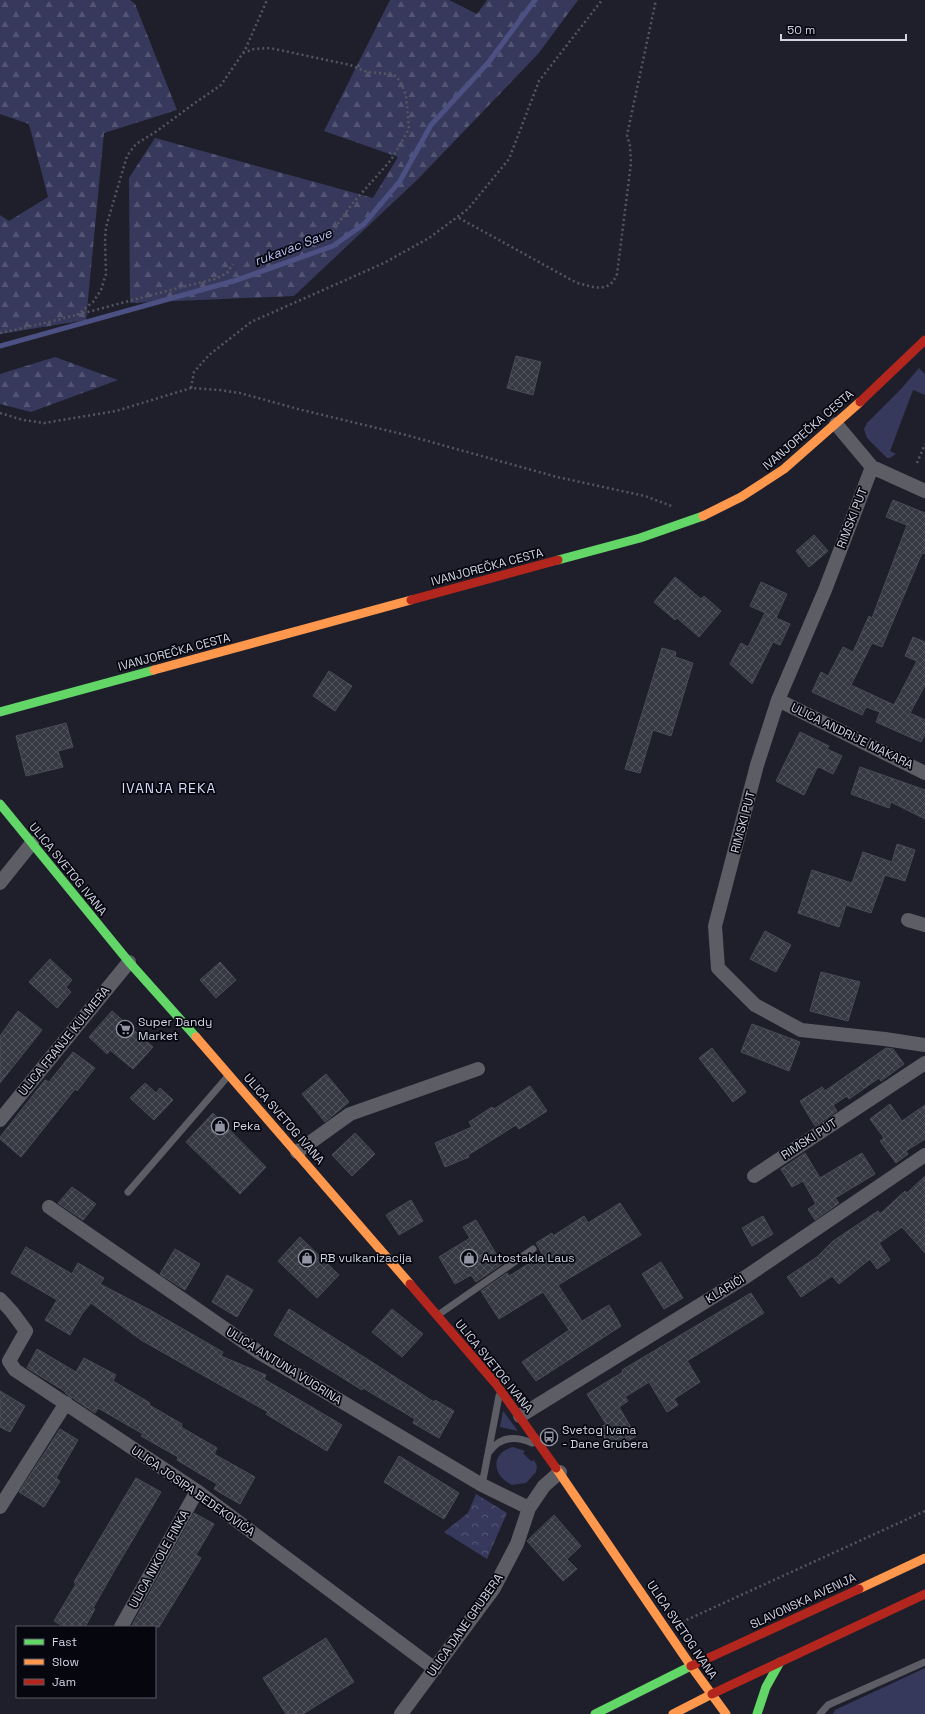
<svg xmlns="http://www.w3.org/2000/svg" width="925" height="1714" viewBox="0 0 925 1714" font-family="'Space Grotesk',sans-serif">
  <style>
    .green { fill: #37395c }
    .forest { fill: url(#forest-firs) }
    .park { fill: url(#park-crowns) }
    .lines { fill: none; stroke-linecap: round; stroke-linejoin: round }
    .stream { stroke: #4d5083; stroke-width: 5 }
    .building { fill: url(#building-cross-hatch); stroke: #4a4b56 }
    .path { stroke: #555660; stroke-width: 2.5; stroke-dasharray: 2 3; stroke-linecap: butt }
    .lane { stroke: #5d5d66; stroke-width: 7 }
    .street { stroke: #5d5d66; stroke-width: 14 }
    .fast { stroke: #63d668; stroke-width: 9 }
    .slow { stroke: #ff974d; stroke-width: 9 }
    .jam { stroke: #b3261e; stroke-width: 9 }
    .labels { text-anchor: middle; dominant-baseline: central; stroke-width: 3.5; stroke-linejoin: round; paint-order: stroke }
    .street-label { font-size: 12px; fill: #d1d3e3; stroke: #06060f }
    .poi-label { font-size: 12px; fill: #d1d3e3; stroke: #06060f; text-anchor: start }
    .water-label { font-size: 13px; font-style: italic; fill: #babff2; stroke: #06060f }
    .quarter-label { font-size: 14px; letter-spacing: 1px; fill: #d7daf9; stroke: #06060f }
  </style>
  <defs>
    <pattern id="forest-firs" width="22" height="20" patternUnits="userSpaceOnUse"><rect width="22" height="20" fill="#37395c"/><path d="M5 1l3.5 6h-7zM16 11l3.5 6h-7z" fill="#535573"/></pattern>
    <pattern id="park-crowns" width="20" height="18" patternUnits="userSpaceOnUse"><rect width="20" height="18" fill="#37395c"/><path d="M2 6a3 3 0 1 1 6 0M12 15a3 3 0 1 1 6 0" fill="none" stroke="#535573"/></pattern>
    <pattern id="building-cross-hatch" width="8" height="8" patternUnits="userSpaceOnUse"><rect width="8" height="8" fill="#363842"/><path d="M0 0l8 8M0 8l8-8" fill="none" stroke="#52545d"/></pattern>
  </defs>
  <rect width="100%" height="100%" fill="#1e1f2b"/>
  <path class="green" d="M 919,368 L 925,374 L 925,395 L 913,390 L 890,451 L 896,454 L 890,458 L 887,458 L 867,438 L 864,429 L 867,423 L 901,389 Z
    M 503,1411 L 518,1431 L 500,1427 Z
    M 513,1447 L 525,1451 L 523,1453 L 531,1461 L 534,1460 L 537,1466 L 536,1472 L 526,1483 L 512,1485 C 492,1476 490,1453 513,1447 Z
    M 925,1668 L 925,1714 L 833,1714 L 835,1710 Z"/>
  <path class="forest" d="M 0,0 L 130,0 L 135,4 L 177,110 L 104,133 L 86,320 L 0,334 L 0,215 L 9,221 L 48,197 L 29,124 L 0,114 Z
    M 390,0 L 449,0 L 477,14 L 487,0 L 578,0 L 538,54 L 418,179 L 294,296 L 130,303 L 129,178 L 155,138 L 373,198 L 398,157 L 324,131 Z
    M 55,357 L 118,380 L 31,412 L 0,404 L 0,374 Z"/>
  <path class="park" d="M 476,1494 L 507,1513 L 487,1559 L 444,1532 L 468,1513 Z"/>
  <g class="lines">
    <path class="stream" d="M 0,346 L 237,280 L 333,246 L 364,224 L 400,181 L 431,125 L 488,63 L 535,0"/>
  </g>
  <path class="building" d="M 516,356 L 541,362 L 533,395 L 507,388 Z
    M 893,500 L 925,513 L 925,554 L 922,553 L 882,647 L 872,643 L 851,685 L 894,705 L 917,661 L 905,656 L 913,637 L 925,642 L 925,685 L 910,713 L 925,720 L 925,734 L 921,742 L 876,722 L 880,712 L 866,707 L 862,715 L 812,692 L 821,672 L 828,676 L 843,647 L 853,652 L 869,616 L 872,618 L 907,525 L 886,517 Z
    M 814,535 L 828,551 L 809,567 L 796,551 Z
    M 675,577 L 701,599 L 704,596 L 721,611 L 699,637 L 677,618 L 675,620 L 654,602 Z
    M 761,582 L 787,594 L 776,618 L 790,624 L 780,645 L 773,642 L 752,684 L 730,664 L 741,643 L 748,647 L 765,613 L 772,616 L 750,606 Z
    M 662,648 L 676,652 L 675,657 L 693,663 L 671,736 L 653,730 L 640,773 L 625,769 Z
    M 329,671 L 352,686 L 335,711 L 313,696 Z
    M 66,723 L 73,747 L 58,751 L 63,767 L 26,776 L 16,736 Z
    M 800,732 L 829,746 L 827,749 L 842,756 L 833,774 L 819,767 L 817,768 L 804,795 L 776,781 Z
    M 860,767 L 925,790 L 925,819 L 891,802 L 889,808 L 851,794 Z
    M 897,844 L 915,850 L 905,881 L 885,875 L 871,913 L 846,905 L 839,927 L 798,913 L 812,870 L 852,883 L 863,852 L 892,862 Z
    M 765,931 L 791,945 L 776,972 L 750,959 Z
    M 50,959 L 72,980 L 66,987 L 71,992 L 57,1008 L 29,982 Z
    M 220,962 L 236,980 L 216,998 L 200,980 Z
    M 821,972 L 860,982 L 848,1021 L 810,1011 Z
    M 18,1011 L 42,1030 L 0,1083 L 0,1036 Z
    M 112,1011 L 153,1047 L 133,1069 L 110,1050 L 107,1054 L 89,1037 Z
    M 752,1024 L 800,1042 L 789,1071 L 741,1052 Z
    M 712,1048 L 746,1092 L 733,1102 L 699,1058 Z
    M 886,1048 L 893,1049 L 904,1064 L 881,1081 L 879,1078 L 849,1099 L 847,1096 L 833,1105 L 837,1111 L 815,1126 L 800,1101 L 822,1087 L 825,1091 Z
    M 73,1052 L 95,1068 L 77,1091 L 75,1089 L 21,1157 L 0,1139 L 0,1137 L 45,1080 L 49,1082 Z
    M 326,1074 L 349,1102 L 325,1122 L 302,1094 Z
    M 145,1083 L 156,1093 L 160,1088 L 173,1100 L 154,1120 L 130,1098 Z
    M 530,1086 L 547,1111 L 519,1129 L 516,1125 L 468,1155 L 469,1157 L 445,1167 L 435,1143 L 472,1127 L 469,1122 L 492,1107 L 494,1109 Z
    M 890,1104 L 902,1121 L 925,1105 L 925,1139 L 906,1151 L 908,1154 L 896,1163 L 880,1141 L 884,1138 L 870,1119 Z
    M 213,1113 L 266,1167 L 240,1194 L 186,1142 Z
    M 355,1133 L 375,1154 L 352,1176 L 332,1155 Z
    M 805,1153 L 820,1178 L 862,1153 L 875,1174 L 835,1198 L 839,1203 L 815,1220 L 808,1209 L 816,1204 L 803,1181 L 792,1187 L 781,1169 Z
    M 925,1176 L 925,1253 L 902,1227 L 879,1243 L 890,1260 L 877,1269 L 870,1259 L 839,1284 L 832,1276 L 801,1297 L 787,1277 L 817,1257 L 833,1241 L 878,1211 L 880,1214 L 905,1191 L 907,1193 Z
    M 72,1187 L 96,1204 L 83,1220 L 58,1203 Z
    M 411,1200 L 423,1221 L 399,1235 L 386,1215 Z
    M 620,1203 L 641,1235 L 558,1285 L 582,1321 L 609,1305 L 621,1326 L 536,1381 L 522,1362 L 569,1330 L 543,1292 L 499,1319 L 481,1291 L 507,1273 L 509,1276 L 543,1255 L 536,1243 L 552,1233 L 553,1236 L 584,1216 L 588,1223 Z
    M 763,1216 L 773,1234 L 752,1246 L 742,1228 Z
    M 476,1220 L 502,1264 L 476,1282 L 471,1275 L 455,1284 L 439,1257 L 470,1238 L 463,1227 Z
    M 300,1237 L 339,1275 L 317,1298 L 278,1261 Z
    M 26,1247 L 72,1274 L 78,1263 L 104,1278 L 100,1284 L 150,1310 L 223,1352 L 221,1356 L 266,1375 L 264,1379 L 342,1425 L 327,1451 L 266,1414 L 268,1412 L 141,1340 L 91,1303 L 82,1314 L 70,1335 L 45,1320 L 57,1300 L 11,1273 Z
    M 175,1249 L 200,1264 L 185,1290 L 160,1274 Z
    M 661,1262 L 683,1298 L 664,1309 L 642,1274 Z
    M 227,1275 L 253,1290 L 237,1317 L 212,1302 Z
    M 751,1293 L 764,1313 L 687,1361 L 700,1382 L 674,1399 L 678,1405 L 667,1412 L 649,1382 L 625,1397 L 628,1401 L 619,1407 L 636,1436 L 612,1450 L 599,1428 L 606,1424 L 587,1394 L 623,1372 L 622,1370 Z
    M 289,1309 L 434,1402 L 435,1400 L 454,1411 L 439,1438 L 413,1423 L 415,1419 L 363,1388 L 362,1390 L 274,1335 Z
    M 392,1309 L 423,1334 L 402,1357 L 372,1332 Z
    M 37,1349 L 76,1372 L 84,1358 L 116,1375 L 113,1381 L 150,1403 L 149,1405 L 182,1424 L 181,1427 L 217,1448 L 214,1454 L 255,1477 L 240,1504 L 214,1489 L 217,1484 L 177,1460 L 178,1457 L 141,1436 L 143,1434 L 98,1408 L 95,1413 L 65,1393 L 66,1392 L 27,1368 Z
    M 0,1391 L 25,1406 L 10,1432 L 0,1427 Z
    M 60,1429 L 78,1440 L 56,1478 L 60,1481 L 44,1507 L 19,1492 Z
    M 399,1456 L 459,1493 L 444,1519 L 384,1482 Z
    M 136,1478 L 161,1492 L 114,1571 L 93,1608 L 95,1609 L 85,1627 L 65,1627 L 54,1621 L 76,1584 L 74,1582 Z
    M 194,1513 L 214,1524 L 196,1555 L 201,1558 L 159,1627 L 131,1627 Z
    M 554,1515 L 581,1546 L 567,1559 L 577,1569 L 563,1581 L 527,1541 Z
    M 326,1638 L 354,1682 L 303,1714 L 286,1714 L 263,1678 Z"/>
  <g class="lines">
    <path class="path" d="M 243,53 L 254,49 L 270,48 L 350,65 L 367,72 L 390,74 L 395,76 L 400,81 L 406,95 L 409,129 L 391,160 L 352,204 L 330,235
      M 459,218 L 577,283 C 594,287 609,294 617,274 L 631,163 L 630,146 L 627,135 L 656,0
      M 77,315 L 93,302 L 101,290 L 106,274 L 105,241 L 106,227 L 127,156 L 136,144 L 157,131 L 192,105 L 221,85 L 245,50 L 267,0
      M 0,333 C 72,318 143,296 215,279 L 227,273 L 233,264
      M 191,388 L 194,372 L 209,355 L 251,322 L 384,263 L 429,238 L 468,209 L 509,159 L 539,81 L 602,0
      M 0,413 L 23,420 L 44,423 L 116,411 L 191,388 L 219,390 L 240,393 L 298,409 L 406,435 L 557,477 L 645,496 L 674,507
      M 917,463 L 925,444
      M 682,1622 L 925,1511"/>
    <path class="lane" d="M 128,1192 L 229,1075
      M 438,1315 L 533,1249
      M 490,1451 C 501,1436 516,1436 532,1443
      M 482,1485 L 499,1396
      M 820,1714 L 828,1705 L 925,1662"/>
    <path class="street" d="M 836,424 L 872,467 L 925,491
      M 872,467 L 825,590 L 778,700 L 757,765 L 715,926 L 718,968 L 755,1005 L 801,1030 L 885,1039 L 925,1045
      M 778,700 L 925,773
      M 0,883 L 32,843
      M 908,920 L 925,925
      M 0,1120 L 129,962
      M 297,1152 L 350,1114 L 478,1069
      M 754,1176 L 925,1063
      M 49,1207 L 260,1353 L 482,1485 L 529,1508
      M 0,1299 L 12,1312 L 26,1331 L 9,1361 L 15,1370 L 197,1491 L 435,1669
      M 520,1416 L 747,1276 L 925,1155
      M 0,1507 L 66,1403
      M 121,1627 L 197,1491
      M 401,1714 L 494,1588 L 517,1544 L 529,1508 L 544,1486 L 560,1472"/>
    <path class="fast" d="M 558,560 L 640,538 L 703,516
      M 0,712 L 154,670
      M 0,804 L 129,962 L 196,1037
      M 595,1714 L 691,1666
      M 757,1714 L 766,1687 L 780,1662"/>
    <path class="slow" d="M 703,516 L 741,497 L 784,469 L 860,402
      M 154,670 L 411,600
      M 196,1037 L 410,1284
      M 556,1468 L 691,1666 L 726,1714
      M 859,1589 L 925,1558
      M 673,1714 L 712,1694"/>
    <path class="jam" d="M 860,402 L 925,340
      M 411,600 L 558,560
      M 410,1284 L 496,1384 L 556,1468
      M 691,1666 L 859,1589
      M 712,1694 L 925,1594"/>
  </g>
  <defs>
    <symbol id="supermarket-ring" viewBox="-11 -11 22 22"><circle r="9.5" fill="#06060f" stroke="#9294a3" stroke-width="1.5"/><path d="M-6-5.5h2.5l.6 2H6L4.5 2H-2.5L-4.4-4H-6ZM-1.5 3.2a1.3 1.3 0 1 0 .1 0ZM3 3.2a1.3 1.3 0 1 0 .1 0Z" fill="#9294a3"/></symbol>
    <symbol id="shop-ring" viewBox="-11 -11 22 22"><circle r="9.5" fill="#06060f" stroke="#9294a3" stroke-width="1.5"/><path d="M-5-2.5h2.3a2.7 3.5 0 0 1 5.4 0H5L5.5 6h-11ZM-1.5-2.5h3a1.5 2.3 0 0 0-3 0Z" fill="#9294a3"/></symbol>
    <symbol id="bus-ring" viewBox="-11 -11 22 22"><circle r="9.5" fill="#06060f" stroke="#9294a3" stroke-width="1.5"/><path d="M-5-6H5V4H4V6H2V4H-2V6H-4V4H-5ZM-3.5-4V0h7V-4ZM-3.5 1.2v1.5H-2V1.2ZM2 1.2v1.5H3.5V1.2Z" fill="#9294a3"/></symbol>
  </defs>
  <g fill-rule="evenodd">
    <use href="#supermarket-ring" x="115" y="1019" width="20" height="20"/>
    <use href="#shop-ring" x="210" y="1116" width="20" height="20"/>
    <use href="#shop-ring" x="297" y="1248" width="20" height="20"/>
    <use href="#shop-ring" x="459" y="1248" width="20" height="20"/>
    <use href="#bus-ring" x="539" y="1427" width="20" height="20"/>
  </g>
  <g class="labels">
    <g class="street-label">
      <text transform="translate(808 430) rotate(-41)">IVANJOREČKA CESTA</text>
      <text transform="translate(852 518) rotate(-69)">RIMSKI PUT</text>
      <text transform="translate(487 567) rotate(-15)">IVANJOREČKA CESTA</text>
      <text transform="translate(174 652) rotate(-15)">IVANJOREČKA CESTA</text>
      <text transform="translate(852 736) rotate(26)">ULICA ANDRIJE MAKARA</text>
      <text transform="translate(743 822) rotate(-75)">RIMSKI PUT</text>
      <text transform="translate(68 869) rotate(51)">ULICA SVETOG IVANA</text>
      <text transform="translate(64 1041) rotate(-51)">ULICA FRANJE KULMERA</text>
      <text transform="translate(284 1119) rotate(49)">ULICA SVETOG IVANA</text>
      <text transform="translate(809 1139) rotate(-33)">RIMSKI PUT</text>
      <text transform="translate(725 1289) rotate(-32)">KLARIĆI</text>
      <text transform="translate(284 1366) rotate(32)">ULICA ANTUNA VUGRINA</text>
      <text transform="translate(494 1366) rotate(51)">ULICA SVETOG IVANA</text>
      <text transform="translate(193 1491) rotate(35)">ULICA JOSIPA BEDEKOVIĆA</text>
      <text transform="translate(159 1559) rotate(-61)">ULICA NIKOLE FINKA</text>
      <text transform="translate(803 1601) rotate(-25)">SLAVONSKA AVENIJA</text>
      <text transform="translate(465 1625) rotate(-55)">ULICA DANE GRUBERA</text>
      <text transform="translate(682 1630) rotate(56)">ULICA SVETOG IVANA</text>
    </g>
    <g class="poi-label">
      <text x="138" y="1022">Super Dandy<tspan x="138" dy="14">Market</tspan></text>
      <text x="233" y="1126">Peka</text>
      <text x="320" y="1258">RB vulkanizacija</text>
      <text x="482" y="1258">Autostakla Laus</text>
      <text x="562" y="1430">Svetog Ivana<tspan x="562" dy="14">- Dane Grubera</tspan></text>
    </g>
    <g class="water-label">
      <text transform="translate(293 247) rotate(-21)">rukavac Save</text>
    </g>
    <g class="quarter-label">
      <text x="169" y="788">IVANJA REKA</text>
    </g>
  </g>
  <rect x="16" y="1626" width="140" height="72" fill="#06060f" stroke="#575864"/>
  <rect x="24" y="1639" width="20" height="6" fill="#63d668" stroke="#575864"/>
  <text x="52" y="1646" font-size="12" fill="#d1d3e3">Fast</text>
  <rect x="24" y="1659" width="20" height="6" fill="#ff974d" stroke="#575864"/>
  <text x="52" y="1666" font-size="12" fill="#d1d3e3">Slow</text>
  <rect x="24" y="1679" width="20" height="6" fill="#b3261e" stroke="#575864"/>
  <text x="52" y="1686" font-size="12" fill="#d1d3e3">Jam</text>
  <path d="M781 34v6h125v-6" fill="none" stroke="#d1d3e3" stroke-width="2"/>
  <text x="787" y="34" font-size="12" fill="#d1d3e3" stroke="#06060f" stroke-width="3" paint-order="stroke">50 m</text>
</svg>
